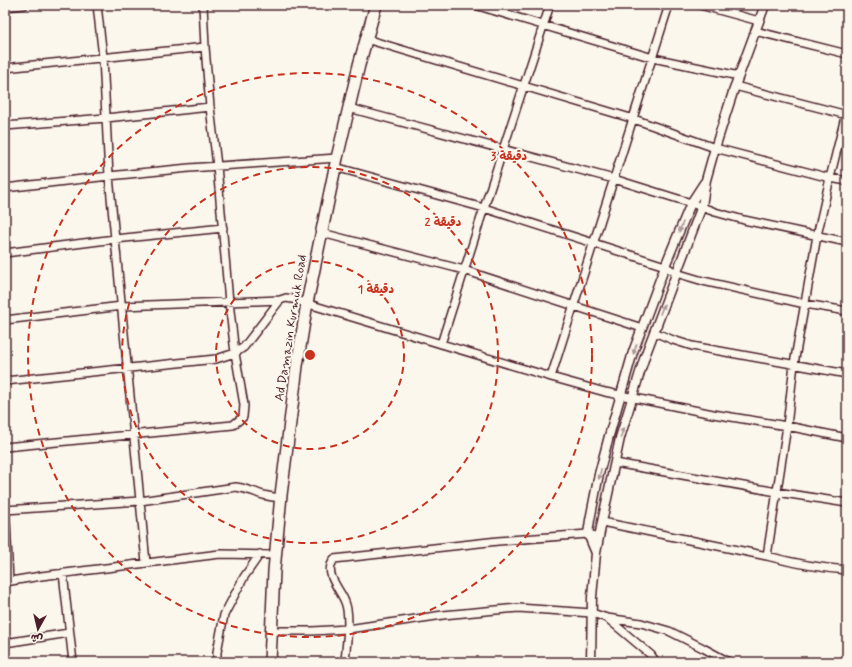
<svg xmlns="http://www.w3.org/2000/svg" width="852" height="667" viewBox="0 0 852 667" font-family="Mynerve,'Playpen Sans Arabic',sans-serif">
  <style>
    .lines { fill: none; stroke-linecap: round; stroke-linejoin: round }
    .minor-casing { stroke: #4a1f2b; stroke-width: 10 }
    .tertiary-casing { stroke: #4a1f2b; stroke-width: 11 }
    .trunk-casing { stroke: #4a1f2b; stroke-width: 14 }
    .minor { stroke: #fbf7ec; stroke-width: 7 }
    .tertiary { stroke: #fbf7ec; stroke-width: 8 }
    .trunk { stroke: #fbf7ec; stroke-width: 11 }
    .oneway { fill: #ab9695 }
    .ring { fill: none; stroke: #c8321e; stroke-width: 2; stroke-dasharray: 7 5 }
    .labels { text-anchor: middle; dominant-baseline: central; stroke-width: 4; stroke-linejoin: round; paint-order: stroke }
    .street-label { font-size: 13px; fill: #4a1f2b; stroke: #fbf7ec }
    .centre { fill: #c8321e; stroke: #fbf7ec; stroke-width: 2 }
    .ring-label { font-size: 12px; text-anchor: middle; font-weight: bold; fill: #c8321e; stroke: #fbf7ec; stroke-width: 4; stroke-linejoin: round; paint-order: stroke }
  </style>
  <rect width="100%" height="100%" fill="#fbf7ec"/>
  <filter id="ink" filterUnits="userSpaceOnUse"><feTurbulence type="fractalNoise" baseFrequency=".025" numOctaves="2"/><feDisplacementMap in="SourceGraphic" scale="8" xChannelSelector="R" yChannelSelector="G"/><feConvolveMatrix kernelMatrix="1 2 1 2 8 2 1 2 1" color-interpolation-filters="sRGB"/></filter>
  <g filter="url(#ink)">
    <g class="lines">
      <defs>
        <path id="minor" d="M 97,5 L 103,57 L 109,176 L 146,563
          M 203,5 L 205,47
          M 475,5 L 653,58 L 739,76
          M 700,5 L 759,21
          M 5,7 L 24,5
          M 755,31 L 847,54
          M 366,39 L 634,119 L 715,148 L 830,178 L 847,181
          M 5,68 L 205,47 L 210,107 L 217,166 L 229,302 L 235,353 L 244,405 L 243,417 L 233,425 L 5,447
          M 735,86 L 847,115
          M 349,108 L 614,179 L 691,203 L 715,212 L 744,220 L 847,242
          M 5,126 L 106,118 L 210,107
          M 335,167 L 484,208 L 665,266 L 676,273 L 703,281 L 805,304 L 847,311
          M 5,188 L 109,176 L 189,168 L 337,158
          M 322,233 L 464,270 L 642,328
          M 5,253 L 115,239 L 223,228
          M 5,320 L 122,306 L 280,300
          M 654,332 L 673,340 L 692,346 L 847,374
          M 441,344 L 484,208 L 550,5
          M 551,377 L 669,5
          M 5,381 L 216,359 L 235,353 L 244,347 L 280,300 L 286,298 L 292,299 L 551,377 L 605,392 L 713,414 L 787,426 L 847,438
          M 615,463 L 777,492 L 847,503
          M 5,499 L 9,581
          M 5,510 L 140,501 L 236,487 C 244,488 247,490 255,492 C 263,496 272,497 280,498
          M 602,522 L 767,556 C 793,563 820,568 847,570
          M 767,556 L 787,426 L 794,364 L 817,236 L 830,178 L 847,109
          M 63,573 L 73,662
          M 5,582 L 41,576 L 220,554 L 275,555
          M 607,618 L 651,655 L 656,662
          M 271,631 L 312,631 L 348,629 L 443,615 L 518,608 L 592,613 L 607,618 L 641,623 L 669,631 L 703,648 L 729,662
          M 5,643 L 69,633
          M 217,662 L 217,652 L 224,615 L 244,577 L 260,554
          M 345,662 C 346,646 351,616 345,602 C 341,591 327,577 331,565 C 332,563 333,561 334,559 L 498,541 L 588,534 L 599,537"/>
        <path id="tertiary" d="M 596,553 L 588,534 L 590,520 L 599,474 L 609,436 L 633,352 L 665,266 L 691,203 L 704,183
          M 591,662 L 592,597 L 596,553 L 602,522 L 620,438 L 645,356 L 702,206 L 706,180 L 715,148 L 735,86 L 765,5"/>
        <path id="trunk" d="M 270,662 L 274,571 L 281,495 L 297,366 L 307,303 L 337,158 L 359,65 L 376,5"/>
      </defs>
      <use href="#minor" class="minor-casing"/>
      <use href="#tertiary" class="tertiary-casing"/>
      <use href="#trunk" class="trunk-casing"/>
      <use href="#minor" class="minor"/>
      <use href="#tertiary" class="tertiary"/>
      <use href="#trunk" class="trunk"/>
    </g>
    <defs><path id="oneway-solid" d="M-6-.8H1V-3.2L6.5 0L1 3.2V.8H-6Z"/></defs>
    <g class="oneway">
      <use href="#oneway-solid" transform="translate(681 227) rotate(112)"/>
      <use href="#oneway-solid" transform="translate(662 309) rotate(-69)"/>
      <use href="#oneway-solid" transform="translate(635 349) rotate(109)"/>
      <use href="#oneway-solid" transform="translate(622 433) rotate(-74)"/>
      <use href="#oneway-solid" transform="translate(600 474) rotate(103)"/>
    </g>
  </g>
  <g class="ring">
    <circle cx="310" cy="355" r="94"/>
    <circle cx="310" cy="355" r="188"/>
    <circle cx="310" cy="355" r="282"/>
  </g>
  <g class="labels">
    <g class="street-label">
      <text transform="translate(291 328) rotate(-81)">Ad Damazin Kurmuk Road</text>
    </g>
  </g>
  <circle cx="310" cy="355" r="6" class="centre"/>
  <g class="ring-label">
    <text x="509" y="160">3 دقيقة</text>
    <text x="443" y="226">2 دقيقة</text>
    <text x="376" y="293">1 دقيقة</text>
  </g>
  <rect width="852" height="667" fill="none" stroke="#fbf7ec" stroke-width="20"/>
  <rect x="10" y="10" width="832" height="647" fill="none" stroke="#4a1f2b" stroke-width="1.5" filter="url(#ink)"/>
  <g transform="translate(38 629) rotate(188)" stroke="#fbf7ec" stroke-width="3" paint-order="stroke">
  <path d="M0-3L7 15L0 10L-7 15Z" fill="#4a1f2b"/>
  <text y="-6" font-size="11" font-weight="bold" text-anchor="middle" fill="#4a1f2b">ش</text>
  </g>
</svg>
